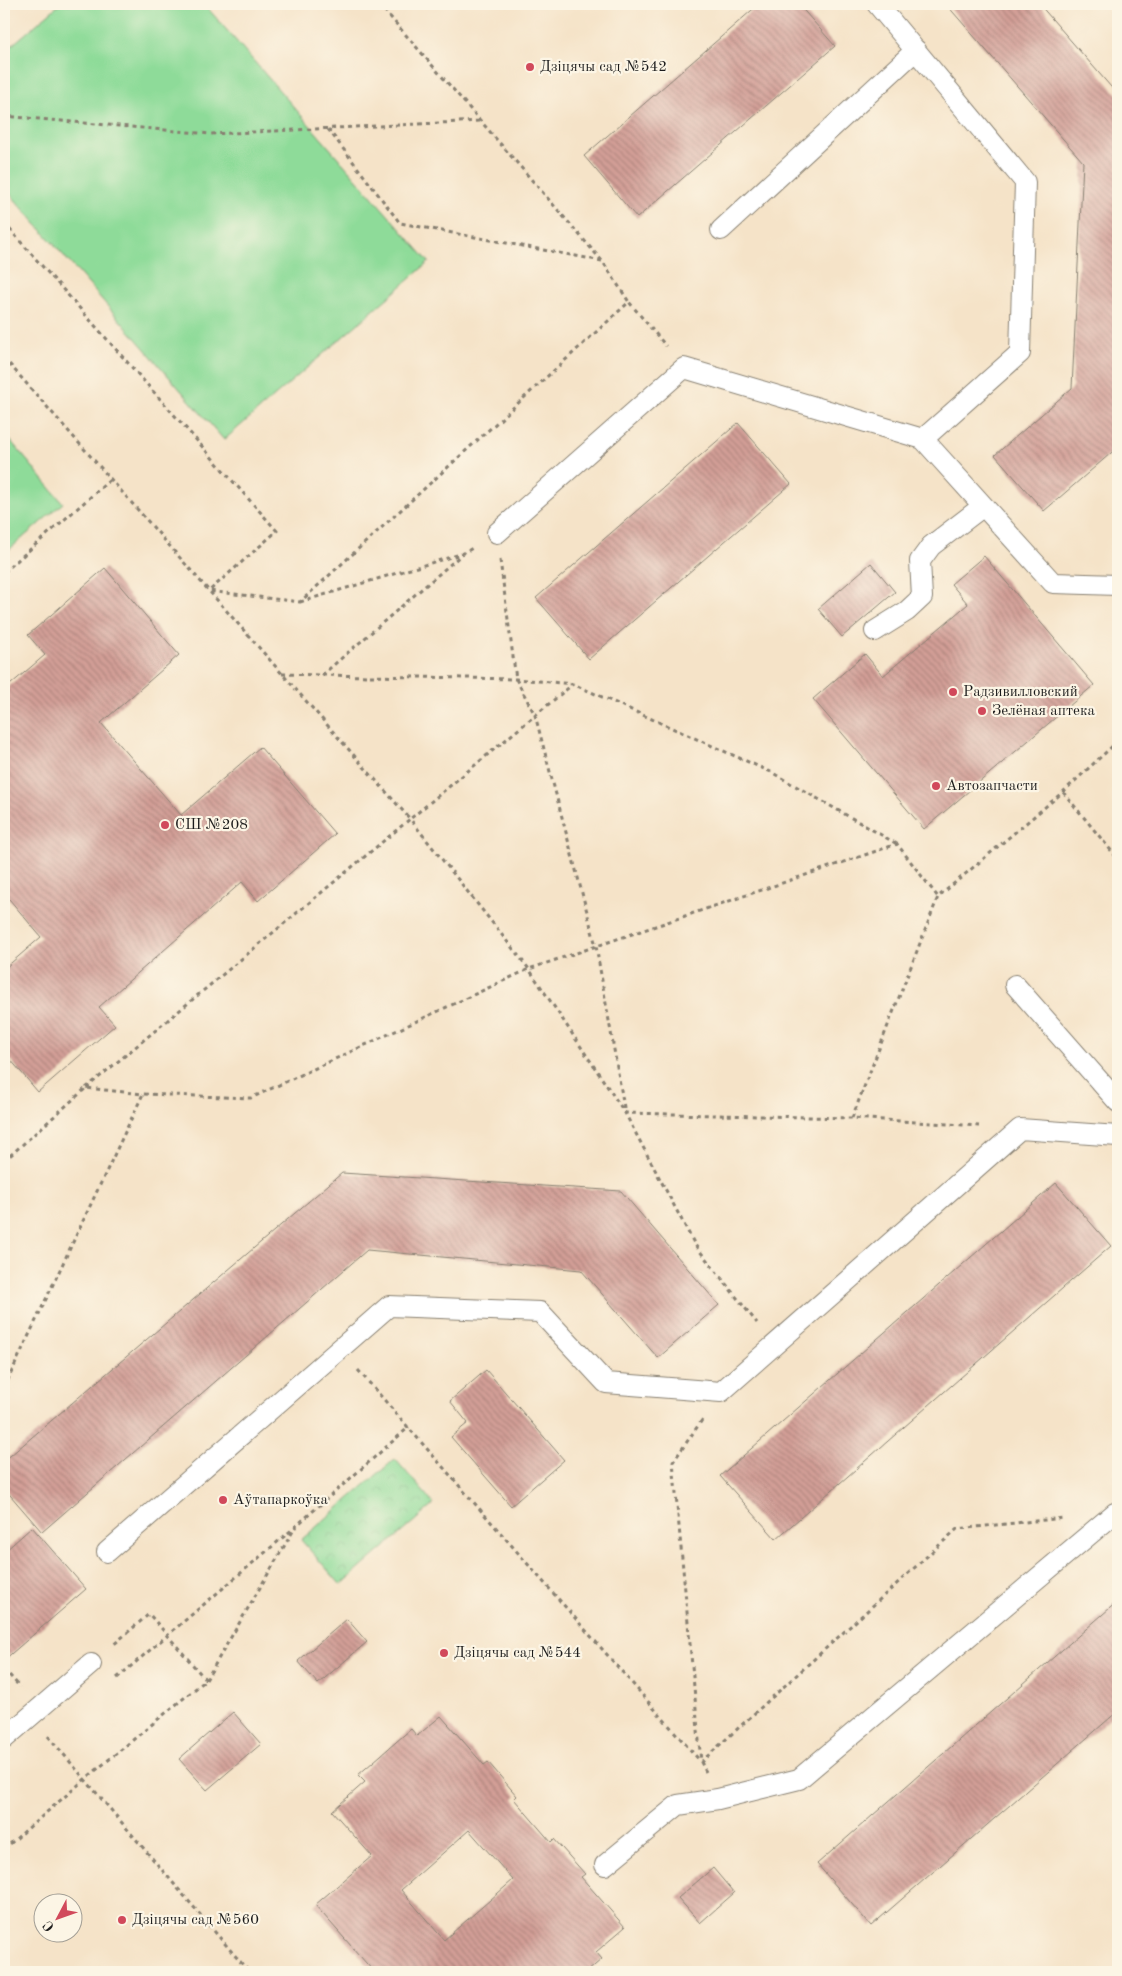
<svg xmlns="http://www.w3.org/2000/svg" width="1122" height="1976" viewBox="0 0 1122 1976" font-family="'Old Standard TT',serif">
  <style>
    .park { fill: url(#park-crowns); stroke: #557c5a }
    .garden { fill: #8edb99; stroke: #557c5a }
    .building { fill: url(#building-back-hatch); fill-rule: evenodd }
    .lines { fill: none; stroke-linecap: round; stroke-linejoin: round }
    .service-casing { stroke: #888072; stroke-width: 22 }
    .path { stroke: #888072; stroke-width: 3; stroke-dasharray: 4 4; stroke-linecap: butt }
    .service { stroke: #fff; stroke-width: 20 }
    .poi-dot { fill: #d1495b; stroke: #fcf5e5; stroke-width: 2 }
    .labels { text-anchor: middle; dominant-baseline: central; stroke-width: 4.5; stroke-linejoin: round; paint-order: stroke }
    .poi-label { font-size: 15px; fill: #1c1c1c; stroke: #fcf5e5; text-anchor: start }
  </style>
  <defs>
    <pattern id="park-crowns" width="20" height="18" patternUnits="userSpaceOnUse" patternTransform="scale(1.25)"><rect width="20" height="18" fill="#8edb99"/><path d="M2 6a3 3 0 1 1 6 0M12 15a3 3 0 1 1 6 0" fill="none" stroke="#7abb83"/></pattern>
    <pattern id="building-back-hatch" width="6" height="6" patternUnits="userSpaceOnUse" patternTransform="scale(1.25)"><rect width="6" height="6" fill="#d39f97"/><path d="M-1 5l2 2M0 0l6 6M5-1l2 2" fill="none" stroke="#aa817a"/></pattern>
  </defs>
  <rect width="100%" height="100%" fill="#fcf5e5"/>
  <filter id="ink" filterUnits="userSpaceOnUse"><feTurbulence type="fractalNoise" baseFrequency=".02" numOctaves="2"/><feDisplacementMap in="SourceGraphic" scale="10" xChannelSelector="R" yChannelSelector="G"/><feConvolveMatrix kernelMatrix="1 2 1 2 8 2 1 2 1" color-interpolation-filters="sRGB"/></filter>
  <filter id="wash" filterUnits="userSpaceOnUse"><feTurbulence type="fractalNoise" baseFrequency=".0096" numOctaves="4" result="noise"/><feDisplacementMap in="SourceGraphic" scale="20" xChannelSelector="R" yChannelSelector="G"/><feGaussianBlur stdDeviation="1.12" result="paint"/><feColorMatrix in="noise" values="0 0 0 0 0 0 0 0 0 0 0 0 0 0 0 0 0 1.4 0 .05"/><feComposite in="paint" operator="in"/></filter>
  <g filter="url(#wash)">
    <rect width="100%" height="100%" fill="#f5e3c8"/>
    <path class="park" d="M 395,1459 L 434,1504 L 341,1585 L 301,1540 Z"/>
    <path class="garden" d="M 60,4 L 204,4 L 429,262 L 224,440 L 4,187 L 4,52 Z
      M 4,433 L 63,503 L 4,554 Z"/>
    <g id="blocks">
      <path class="building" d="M 759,4 L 798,4 L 835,46 L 637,218 L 584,156 Z
        M 946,4 L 1039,4 L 1118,95 L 1118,447 L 1044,511 L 995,455 L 1072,388 L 1083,162 Z
        M 738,423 L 791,484 L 589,659 L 536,598 Z
        M 984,556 L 1094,685 L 924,829 L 813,699 L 865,654 L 883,676 L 968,604 L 951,584 Z
        M 871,563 L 895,592 L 842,637 L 818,609 Z
        M 105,568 L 179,655 L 101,723 L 181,815 L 260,747 L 335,834 L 258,901 L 242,882 L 99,1007 L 115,1025 L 38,1092 L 4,1052 L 4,969 L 41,937 L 4,893 L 4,690 L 45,655 L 28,635 Z
        M 342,1173 L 621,1191 L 719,1305 L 658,1358 L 581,1270 L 367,1250 L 42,1532 L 4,1488 L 4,1461 Z
        M 1056,1183 L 1111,1246 L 776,1539 L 720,1476 Z
        M 486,1370 L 564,1460 L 511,1506 L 451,1437 L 468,1423 L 450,1401 Z
        M 32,1527 L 86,1589 L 4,1660 L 4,1552 Z
        M 1118,1601 L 1118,1711 L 871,1926 L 817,1864 Z
        M 347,1619 L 367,1642 L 318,1684 L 298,1661 Z
        M 233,1712 L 261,1744 L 207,1790 L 179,1759 Z
        M 441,1716 L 484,1765 L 488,1762 L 517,1796 L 514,1799 L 551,1842 L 554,1839 L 585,1874 L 581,1877 L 625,1927 L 596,1952 L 602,1959 L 587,1972 L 374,1972 L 315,1905 L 372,1856 L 332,1811 L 365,1782 L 358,1775 L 411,1729 L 417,1736 ZM 469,1830 L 513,1880 L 444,1940 L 401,1890 Z
        M 713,1868 L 734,1893 L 700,1923 L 678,1898 Z"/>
    </g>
  </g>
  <g filter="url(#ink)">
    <use href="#blocks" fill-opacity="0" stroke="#888072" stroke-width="1"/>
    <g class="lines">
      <defs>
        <path id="service" d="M 877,4 L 1025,182 L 1020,353 L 923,439 L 1053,583 L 1118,585
          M 721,230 L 916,50
          M 497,533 L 684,368 L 923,439
          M 875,631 L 907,611 L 922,597 L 920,561 L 931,546 L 982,507
          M 1015,985 L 1118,1102
          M 107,1552 L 389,1306 L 540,1312 L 606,1383 L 721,1392 L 1020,1129 L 1118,1136
          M 4,1739 L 91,1664
          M 605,1865 L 678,1805 L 718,1799 L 799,1779 L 1115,1513 L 1118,1512"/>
      </defs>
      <use href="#service" class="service-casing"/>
      <path class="path" d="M 379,4 L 603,262 L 629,302
        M 4,116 L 211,134 L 481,121
        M 328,129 L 400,223 L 602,261
        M 4,223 L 277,531 L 209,591 L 300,602 L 629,302 L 666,346
        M 4,358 L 410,819 L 573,684
        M 500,560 L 516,679 L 535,715 L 596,946 L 625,1113 L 852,1118 L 979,1126
        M 4,572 L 111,479
        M 300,602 L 464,553 L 474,547
        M 282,674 L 322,675 L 461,555
        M 322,675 L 516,679 L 573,684 L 771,772 L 897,844
        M 1063,792 L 1118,859
        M 86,1088 L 410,819 L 529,969 L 625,1113 L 695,1245 L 757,1323
        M 852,1118 L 938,897
        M 4,1161 L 86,1088 L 143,1094 L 251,1098 L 529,969 L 897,844 L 938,897 L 1063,792 L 1118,741
        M 358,1370 L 701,1762 L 957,1529 L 1064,1518
        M 4,1388 L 143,1094
        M 702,1420 L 673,1462 L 701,1762 L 706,1772
        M 4,1669 L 20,1687
        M 117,1678 L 294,1528
        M 206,1680 L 296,1526 L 409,1427
        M 48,1736 L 249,1972
        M 4,1849 L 84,1780 L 206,1680 L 149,1614 L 112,1646"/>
      <use href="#service" class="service"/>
    </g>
  </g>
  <g class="poi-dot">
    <circle cx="530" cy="67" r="5"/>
    <circle cx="953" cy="692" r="5"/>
    <circle cx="982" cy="711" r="5"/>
    <circle cx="936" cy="786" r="5"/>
    <circle cx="165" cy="825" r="5"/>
    <circle cx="223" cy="1500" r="5"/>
    <circle cx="444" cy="1653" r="5"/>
    <circle cx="122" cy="1920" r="5"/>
  </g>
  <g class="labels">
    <g class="poi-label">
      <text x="540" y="67">Дзіцячы сад №542</text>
      <text x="963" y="692">Радзивилловский</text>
      <text x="992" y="711">Зелёная аптека</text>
      <text x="946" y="786">Автозапчасти</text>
      <text x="175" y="825">СШ №208</text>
      <text x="233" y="1500">Аўтапаркоўка</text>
      <text x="454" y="1653">Дзіцячы сад №544</text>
      <text x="132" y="1920">Дзіцячы сад №560</text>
    </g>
  </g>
  <rect width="1122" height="1976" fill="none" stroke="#fcf5e5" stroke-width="20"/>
  <g transform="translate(58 1918) rotate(229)"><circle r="24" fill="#fcf5e5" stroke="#a29e95"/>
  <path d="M0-4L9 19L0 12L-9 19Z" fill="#d1495b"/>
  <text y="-8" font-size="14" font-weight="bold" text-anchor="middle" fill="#1c1c1c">С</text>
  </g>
</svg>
